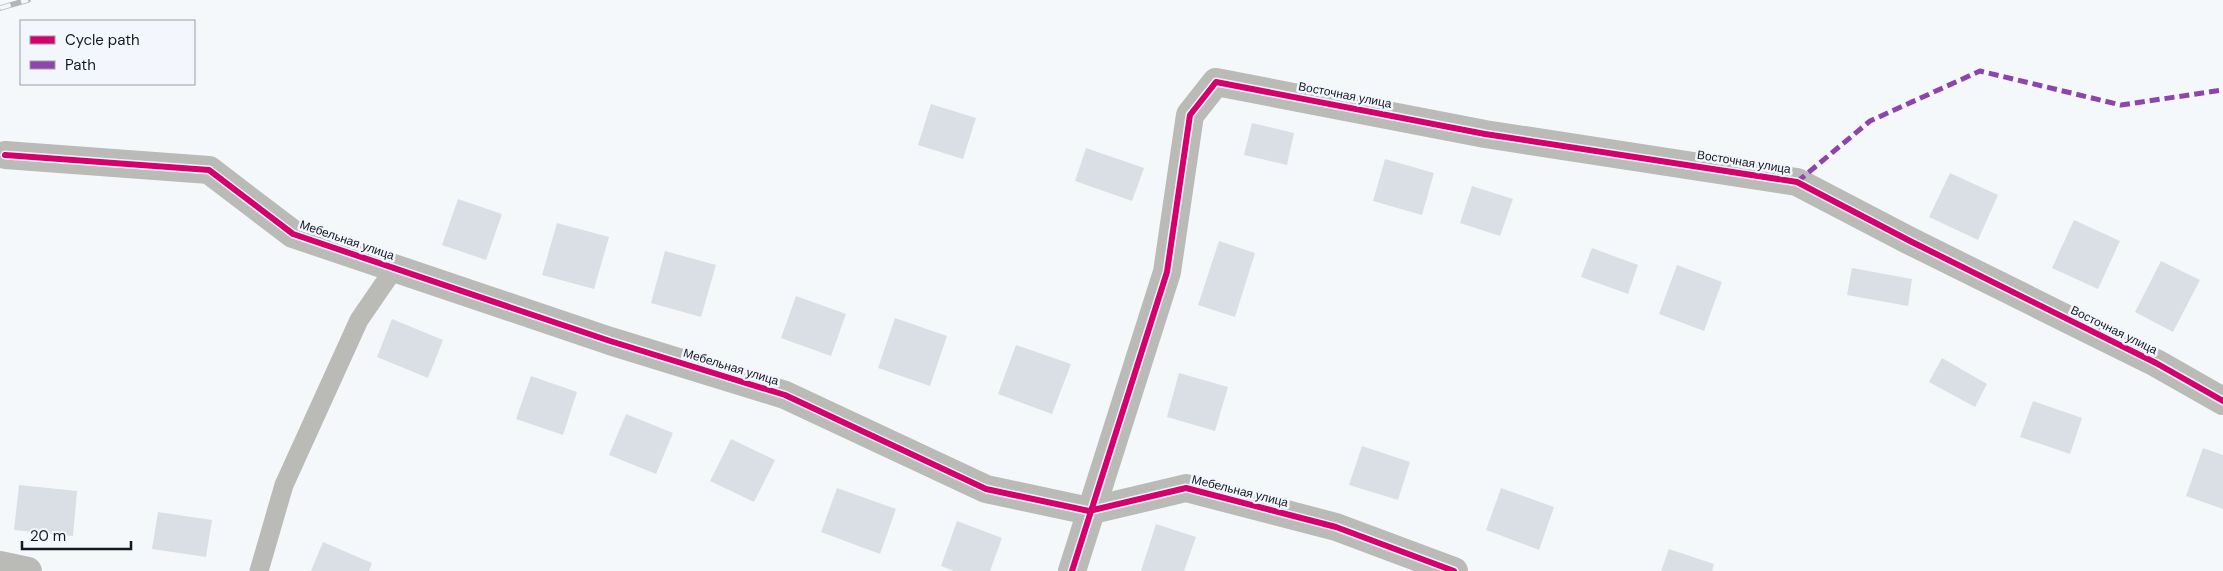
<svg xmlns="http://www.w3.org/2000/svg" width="2223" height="571" viewBox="0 0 2223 571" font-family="'DM Sans',sans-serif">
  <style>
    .building { fill: #dadfe6 }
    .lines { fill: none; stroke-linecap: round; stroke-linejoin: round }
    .service { stroke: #babab6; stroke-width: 19 }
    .minor { stroke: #babab6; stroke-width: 28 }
    .rail-casing { stroke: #b4b5b4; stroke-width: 5.5 }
    .rail { stroke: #f3f7fd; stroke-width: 4; stroke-dasharray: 11; stroke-linecap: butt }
    .quiet { stroke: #8e44ad; stroke-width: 5; stroke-dasharray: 10 5; stroke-linecap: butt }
    .cycleway-casing { stroke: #f3f7fd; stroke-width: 9 }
    .cycleway { stroke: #d6006c; stroke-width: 6 }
    .labels { text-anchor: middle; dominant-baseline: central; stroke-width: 5; stroke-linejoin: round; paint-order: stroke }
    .street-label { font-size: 12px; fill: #131924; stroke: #f3f7fd }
  </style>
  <rect width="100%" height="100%" fill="#f5f8fb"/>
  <path class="building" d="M 931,104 L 976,118 L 963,159 L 918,145 Z
    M 1252,123 L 1294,133 L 1287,165 L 1244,155 Z
    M 1086,148 L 1144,168 L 1132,201 L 1075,181 Z
    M 1385,159 L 1434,173 L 1422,215 L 1373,201 Z
    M 1950,173 L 1998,195 L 1978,240 L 1929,217 Z
    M 1472,186 L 1513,199 L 1500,236 L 1460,223 Z
    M 458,199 L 502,214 L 486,260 L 442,245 Z
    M 2074,220 L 2120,241 L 2098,289 L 2052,268 Z
    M 557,223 L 609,237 L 594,289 L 542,275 Z
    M 1219,241 L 1255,253 L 1235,317 L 1198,305 Z
    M 1592,248 L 1638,265 L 1628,294 L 1581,277 Z
    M 665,251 L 716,265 L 701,317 L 651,303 Z
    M 2161,261 L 2200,280 L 2173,332 L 2135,312 Z
    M 1677,265 L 1722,282 L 1704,331 L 1659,314 Z
    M 1852,268 L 1912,279 L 1908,306 L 1847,295 Z
    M 796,296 L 846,314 L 831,356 L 781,338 Z
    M 895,318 L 947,336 L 930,386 L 878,368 Z
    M 392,319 L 443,340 L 428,378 L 377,357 Z
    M 1016,345 L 1071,364 L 1052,414 L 998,394 Z
    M 1942,358 L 1987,384 L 1975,407 L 1929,382 Z
    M 1179,373 L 1228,387 L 1215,431 L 1167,417 Z
    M 531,376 L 577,392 L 563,435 L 516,419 Z
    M 2033,401 L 2082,418 L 2070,454 L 2020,437 Z
    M 626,414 L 673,433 L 656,474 L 609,455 Z
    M 731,439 L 775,460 L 754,502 L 710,481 Z
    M 1362,446 L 1410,462 L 1398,500 L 1349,485 Z
    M 2203,448 L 2223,455 L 2223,509 L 2186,496 Z
    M 19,485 L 77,491 L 73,536 L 14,530 Z
    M 837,488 L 896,509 L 880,554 L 821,532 Z
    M 1501,488 L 1554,507 L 1539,550 L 1486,530 Z
    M 158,512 L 212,520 L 206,557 L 152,549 Z
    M 957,521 L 1002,538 L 990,571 L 954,571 L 941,566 Z
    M 1156,524 L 1196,537 L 1184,571 L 1141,571 Z
    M 323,542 L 372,563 L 369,571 L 311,571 Z
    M 1669,549 L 1714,564 L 1712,571 L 1661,571 Z"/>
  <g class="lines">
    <path class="service" d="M 259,571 L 284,485 L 359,320 L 394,269"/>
    <path class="minor" d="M 5,155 L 209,170 L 293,234 L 610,341 L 785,395 L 986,489 L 1089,511 L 1186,488 L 1336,527 L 1454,571
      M 0,565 L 28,571
      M 1072,571 L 1167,272 L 1190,115 L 1216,82 L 1485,134 L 1797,182 L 1910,241 L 2156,363 L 2223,401"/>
    <defs>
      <path id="rail" d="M 0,8 L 28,0"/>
    </defs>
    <use href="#rail" class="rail-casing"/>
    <use href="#rail" class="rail"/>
    <path class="quiet" d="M 1797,182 L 1870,121 L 1980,71 L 2121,105 L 2223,90"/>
    <defs>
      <path id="cycleway" d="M 5,155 L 209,170 L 293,234 L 610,341 L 785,395 L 986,489 L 1089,511 L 1186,488 L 1336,527 L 1454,571
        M 1072,571 L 1167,272 L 1190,115 L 1216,82 L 1485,134 L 1797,182 L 1910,241 L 2156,363 L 2223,401"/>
    </defs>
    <use href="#cycleway" class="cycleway-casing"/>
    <use href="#cycleway" class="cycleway"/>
  </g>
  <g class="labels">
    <g class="street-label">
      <text transform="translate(1345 95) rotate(11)">Восточная улица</text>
      <text transform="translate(1744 162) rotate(9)">Восточная улица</text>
      <text transform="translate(347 240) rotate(19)">Мебельная улица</text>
      <text transform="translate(2114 330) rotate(26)">Восточная улица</text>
      <text transform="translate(731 367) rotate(17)">Мебельная улица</text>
      <text transform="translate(1240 491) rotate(14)">Мебельная улица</text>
    </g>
  </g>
  <rect x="20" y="20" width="175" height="65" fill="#f3f7fd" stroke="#999ea6"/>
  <rect x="30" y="36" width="25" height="8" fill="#d6006c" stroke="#999ea6"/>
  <text x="65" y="45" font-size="15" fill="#131924">Cycle path</text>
  <rect x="30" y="61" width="25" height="8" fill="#8e44ad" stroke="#999ea6"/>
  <text x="65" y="70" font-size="15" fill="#131924">Path</text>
  <path d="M22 541v8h109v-8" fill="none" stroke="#131924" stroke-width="2.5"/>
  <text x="30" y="541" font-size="15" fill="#131924" stroke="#f3f7fd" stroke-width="4" paint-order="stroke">20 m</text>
</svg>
